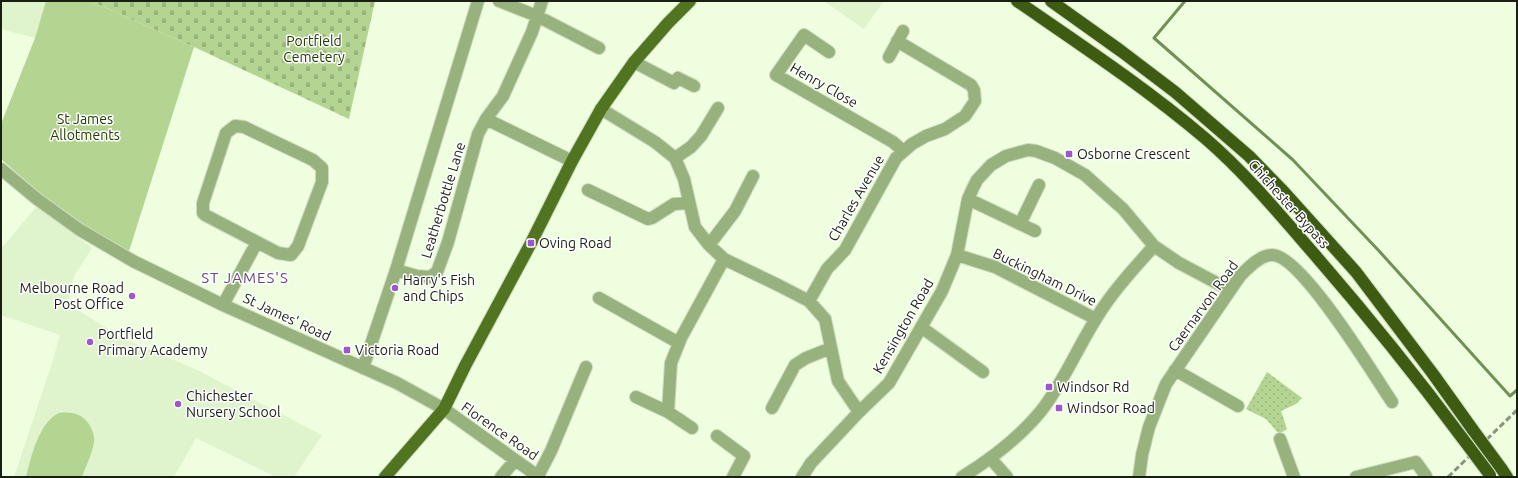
<svg xmlns="http://www.w3.org/2000/svg" width="1518" height="478" viewBox="0 0 1518 478" font-family="Ubuntu,sans-serif">
  <style>
    .built { fill: #dff3cc }
    .cemetery { fill: url(#cemetery-stones) }
    .park { fill: url(#park-dots) }
    .garden { fill: #b4d492 }
    .lines { fill: none; stroke-linecap: round; stroke-linejoin: round }
    .stream { stroke: #728f54; stroke-width: 3 }
    .minor-casing { stroke: #ccdabf; stroke-width: 14 }
    .major-casing { stroke: #ccdabf; stroke-width: 14 }
    .highway-casing { stroke: #ccdabf; stroke-width: 14 }
    .minor { stroke: #98b27e; stroke-width: 12 }
    .major { stroke: #507420; stroke-width: 12 }
    .highway { stroke: #3d5b11; stroke-width: 12 }
    .rail { stroke: #89947e; stroke-width: 3; stroke-dasharray: 6 3; stroke-linecap: butt }
    .highway-bridge-casing { stroke: #ccdabf; stroke-width: 14; stroke-linecap: butt }
    .highway-bridge { stroke: #3d5b11; stroke-width: 12 }
    .poi-dot { fill: #9d57cb; stroke: #fff; stroke-width: 1.5 }
    .labels { text-anchor: middle; dominant-baseline: central; stroke-width: 3; stroke-linejoin: round; paint-order: stroke }
    .park-label { font-size: 14px; fill: #233b00; stroke: #fff }
    .street-label { font-size: 14px; fill: #191f14; stroke: #fff }
    .poi-label { font-size: 14px; fill: #191f14; stroke: #fff; text-anchor: start }
    .neighbourhood-label { font-size: 15px; letter-spacing: 1px; fill: #674580; stroke: #fff }
  </style>
  <defs>
    <pattern id="cemetery-stones" width="16" height="16" patternUnits="userSpaceOnUse"><rect width="16" height="16" fill="#b4d492"/><path d="M2 7V4a2 2 0 0 1 4 0v3zM10 15v-3a2 2 0 0 1 4 0v3z" fill="#9ab67d"/></pattern>
    <pattern id="park-dots" width="8" height="8" patternUnits="userSpaceOnUse"><rect width="8" height="8" fill="#b4d492"/><path d="M2 2h.1M6 6h.1" fill="none" stroke="#9ab67d" stroke-width="1.8" stroke-linecap="round"/></pattern>
  </defs>
  <rect width="100%" height="100%" fill="#eefedf"/>
  <path class="built" d="M 1,1 L 46,1 L 35,38 L 1,29 Z
    M 824,1 L 884,1 L 864,29 Z
    M 37,206 L 92,248 L 74,276 L 67,303 L 122,338 L 197,370 L 322,435 L 294,477 L 276,477 L 196,438 L 174,477 L 14,477 L 52,363 L 60,335 L 1,315 L 1,249 Z"/>
  <path class="cemetery" d="M 90,1 L 375,1 L 349,119 L 194,47 Z"/>
  <path class="park" d="M 1267,372 L 1302,398 L 1296,404 L 1281,411 L 1287,429 L 1279,434 L 1266,419 L 1246,409 Z"/>
  <path class="garden" d="M 46,1 L 90,1 L 194,47 L 129,251 L 82,224 L 41,194 L 1,159 L 1,124 L 35,38 Z
    M 59,413 C 74,411 86,415 92,430 C 93,434 95,438 94,442 C 92,454 86,466 82,477 L 26,477 C 31,457 39,422 59,413 Z"/>
  <g class="lines">
    <path class="stream" d="M 1185,1 L 1154,38 L 1293,160 L 1380,252 L 1510,396 L 1517,390"/>
    <defs>
      <path id="minor" d="M 499,1 L 537,16 L 599,48
        M 829,52 L 804,35 L 776,75 L 893,142 L 903,151
        M 889,57 L 903,31
        M 634,62 L 674,83 L 678,78 L 694,86
        M 601,109 L 655,142 L 675,158 L 684,179 L 695,227 L 709,245 L 724,259 L 778,285 L 809,301 L 825,319 L 838,381 L 859,412
        M 486,119 L 572,161
        M 235,126 L 244,127 L 313,160 L 322,168 L 322,182 L 298,246 L 291,255 L 278,253 L 205,215 L 203,213 L 203,203 L 226,133 Z
        M 675,158 L 691,147 L 701,136 L 718,108
        M 1,169 L 37,199 L 80,230 L 133,261 L 223,305 L 397,383 L 444,409 L 539,477
        M 588,190 L 648,219 L 652,218 L 674,204 L 689,203
        M 968,199 L 1035,231
        M 1020,224 L 1039,185
        M 709,245 L 735,211 L 753,176
        M 957,255 L 995,267 L 1096,319
        M 396,270 L 417,276 L 430,277 L 437,272 L 448,242 L 478,134 L 486,119 L 503,96 L 532,32 L 542,1
        M 599,298 L 679,343
        M 809,301 L 827,269 L 845,250 L 896,158 L 912,144 L 926,136 L 945,129 L 965,116 L 975,101 L 974,90 L 971,85 L 897,41
        M 223,305 L 257,242
        M 921,327 L 983,372
        M 363,368 L 396,270 L 478,1
        M 1175,370 L 1238,406
        M 636,397 L 668,412
        M 772,408 L 795,365 L 806,358 L 831,348
        M 692,428 L 668,412 L 671,363 L 681,338 L 724,259
        M 717,436 L 744,456 L 733,477
        M 1280,439 L 1294,477
        M 991,459 L 1007,477
        M 538,476 L 551,451 L 586,367
        M 501,477 L 515,460
        M 802,477 L 811,463 L 859,412 L 889,383 L 942,291 L 957,255 L 968,199 L 973,188 L 977,180 L 991,165 L 1006,156 L 1028,150 L 1036,151 L 1055,158 L 1085,175 L 1123,209 L 1154,246 L 1179,263 L 1230,290
        M 962,477 C 991,459 1019,438 1041,411 C 1067,378 1082,336 1107,302 C 1121,282 1138,264 1154,246
        M 1139,477 L 1142,455 L 1149,427 L 1166,384 L 1240,276 C 1248,268 1260,255 1272,255 C 1301,254 1375,377 1392,402
        M 1356,477 L 1416,462 L 1426,476"/>
      <path id="major" d="M 385,477 L 444,409 L 465,366 L 531,243 L 572,161 L 601,109 L 634,62 L 668,23 L 690,1"/>
      <path id="highway" d="M 1017,1 C 1081,45 1146,88 1206,139 C 1243,171 1276,210 1308,247 C 1362,309 1414,373 1463,439
        M 1051,1 L 1121,51 L 1175,92 L 1249,156 L 1284,192 L 1356,272 L 1433,374 L 1473,430
        M 1501,468 L 1507,477"/>
    </defs>
    <use href="#minor" class="minor-casing"/>
    <use href="#major" class="major-casing"/>
    <use href="#highway" class="highway-casing"/>
    <use href="#minor" class="minor"/>
    <use href="#major" class="major"/>
    <use href="#highway" class="highway"/>
    <path class="rail" d="M 1448,477 L 1517,410"/>
    <defs>
      <path id="highway-bridge" d="M 1473,430 L 1501,468
        M 1463,439 L 1490,475"/>
    </defs>
    <use href="#highway-bridge" class="highway-bridge-casing"/>
    <use href="#highway-bridge" class="highway-bridge"/>
  </g>
  <g class="poi-dot">
    <rect x="1065" y="150" width="8" height="8" rx="2"/>
    <rect x="527" y="239" width="8" height="8" rx="2"/>
    <circle cx="395" cy="288" r="4"/>
    <circle cx="132" cy="296" r="4"/>
    <circle cx="90" cy="342" r="4"/>
    <rect x="343" y="346" width="8" height="8" rx="2"/>
    <rect x="1045" y="383" width="8" height="8" rx="2"/>
    <circle cx="178" cy="404" r="4"/>
    <rect x="1055" y="404" width="8" height="8" rx="2"/>
  </g>
  <g class="labels">
    <g class="park-label">
      <text x="314" y="41">Portfield<tspan x="314" dy="16">Cemetery</tspan></text>
      <text x="85" y="119">St James<tspan x="85" dy="16">Allotments</tspan></text>
    </g>
    <g class="street-label">
      <text transform="translate(824 85) rotate(30)">Henry Close</text>
      <text transform="translate(856 198) rotate(-60)">Charles Avenue</text>
      <text transform="translate(443 200) rotate(-73)">Leatherbottle Lane</text>
      <text transform="translate(1289 204) rotate(48)">Chichester Bypass</text>
      <text transform="translate(1045 277) rotate(26)">Buckingham Drive</text>
      <text transform="translate(1203 306) rotate(-54)">Caernarvon Road</text>
      <text transform="translate(287 317) rotate(25)">St James' Road</text>
      <text transform="translate(903 326) rotate(-60)">Kensington Road</text>
      <text transform="translate(500 431) rotate(35)">Florence Road</text>
    </g>
    <g class="poi-label">
      <text x="1077" y="154">Osborne Crescent</text>
      <text x="539" y="243">Oving Road</text>
      <text x="403" y="280">Harry's Fish<tspan x="403" dy="16">and Chips</tspan></text>
      <text x="124" y="288" text-anchor="end">Melbourne Road<tspan x="124" dy="16">Post Office</tspan></text>
      <text x="98" y="334">Portfield<tspan x="98" dy="16">Primary Academy</tspan></text>
      <text x="355" y="350">Victoria Road</text>
      <text x="1057" y="387">Windsor Rd</text>
      <text x="186" y="396">Chichester<tspan x="186" dy="16">Nursery School</tspan></text>
      <text x="1067" y="408">Windsor Road</text>
    </g>
    <g class="neighbourhood-label">
      <text x="245" y="277">ST JAMES'S</text>
    </g>
  </g>
  <rect width="1518" height="478" fill="none" stroke="#191f14" stroke-width="4"/>
</svg>
